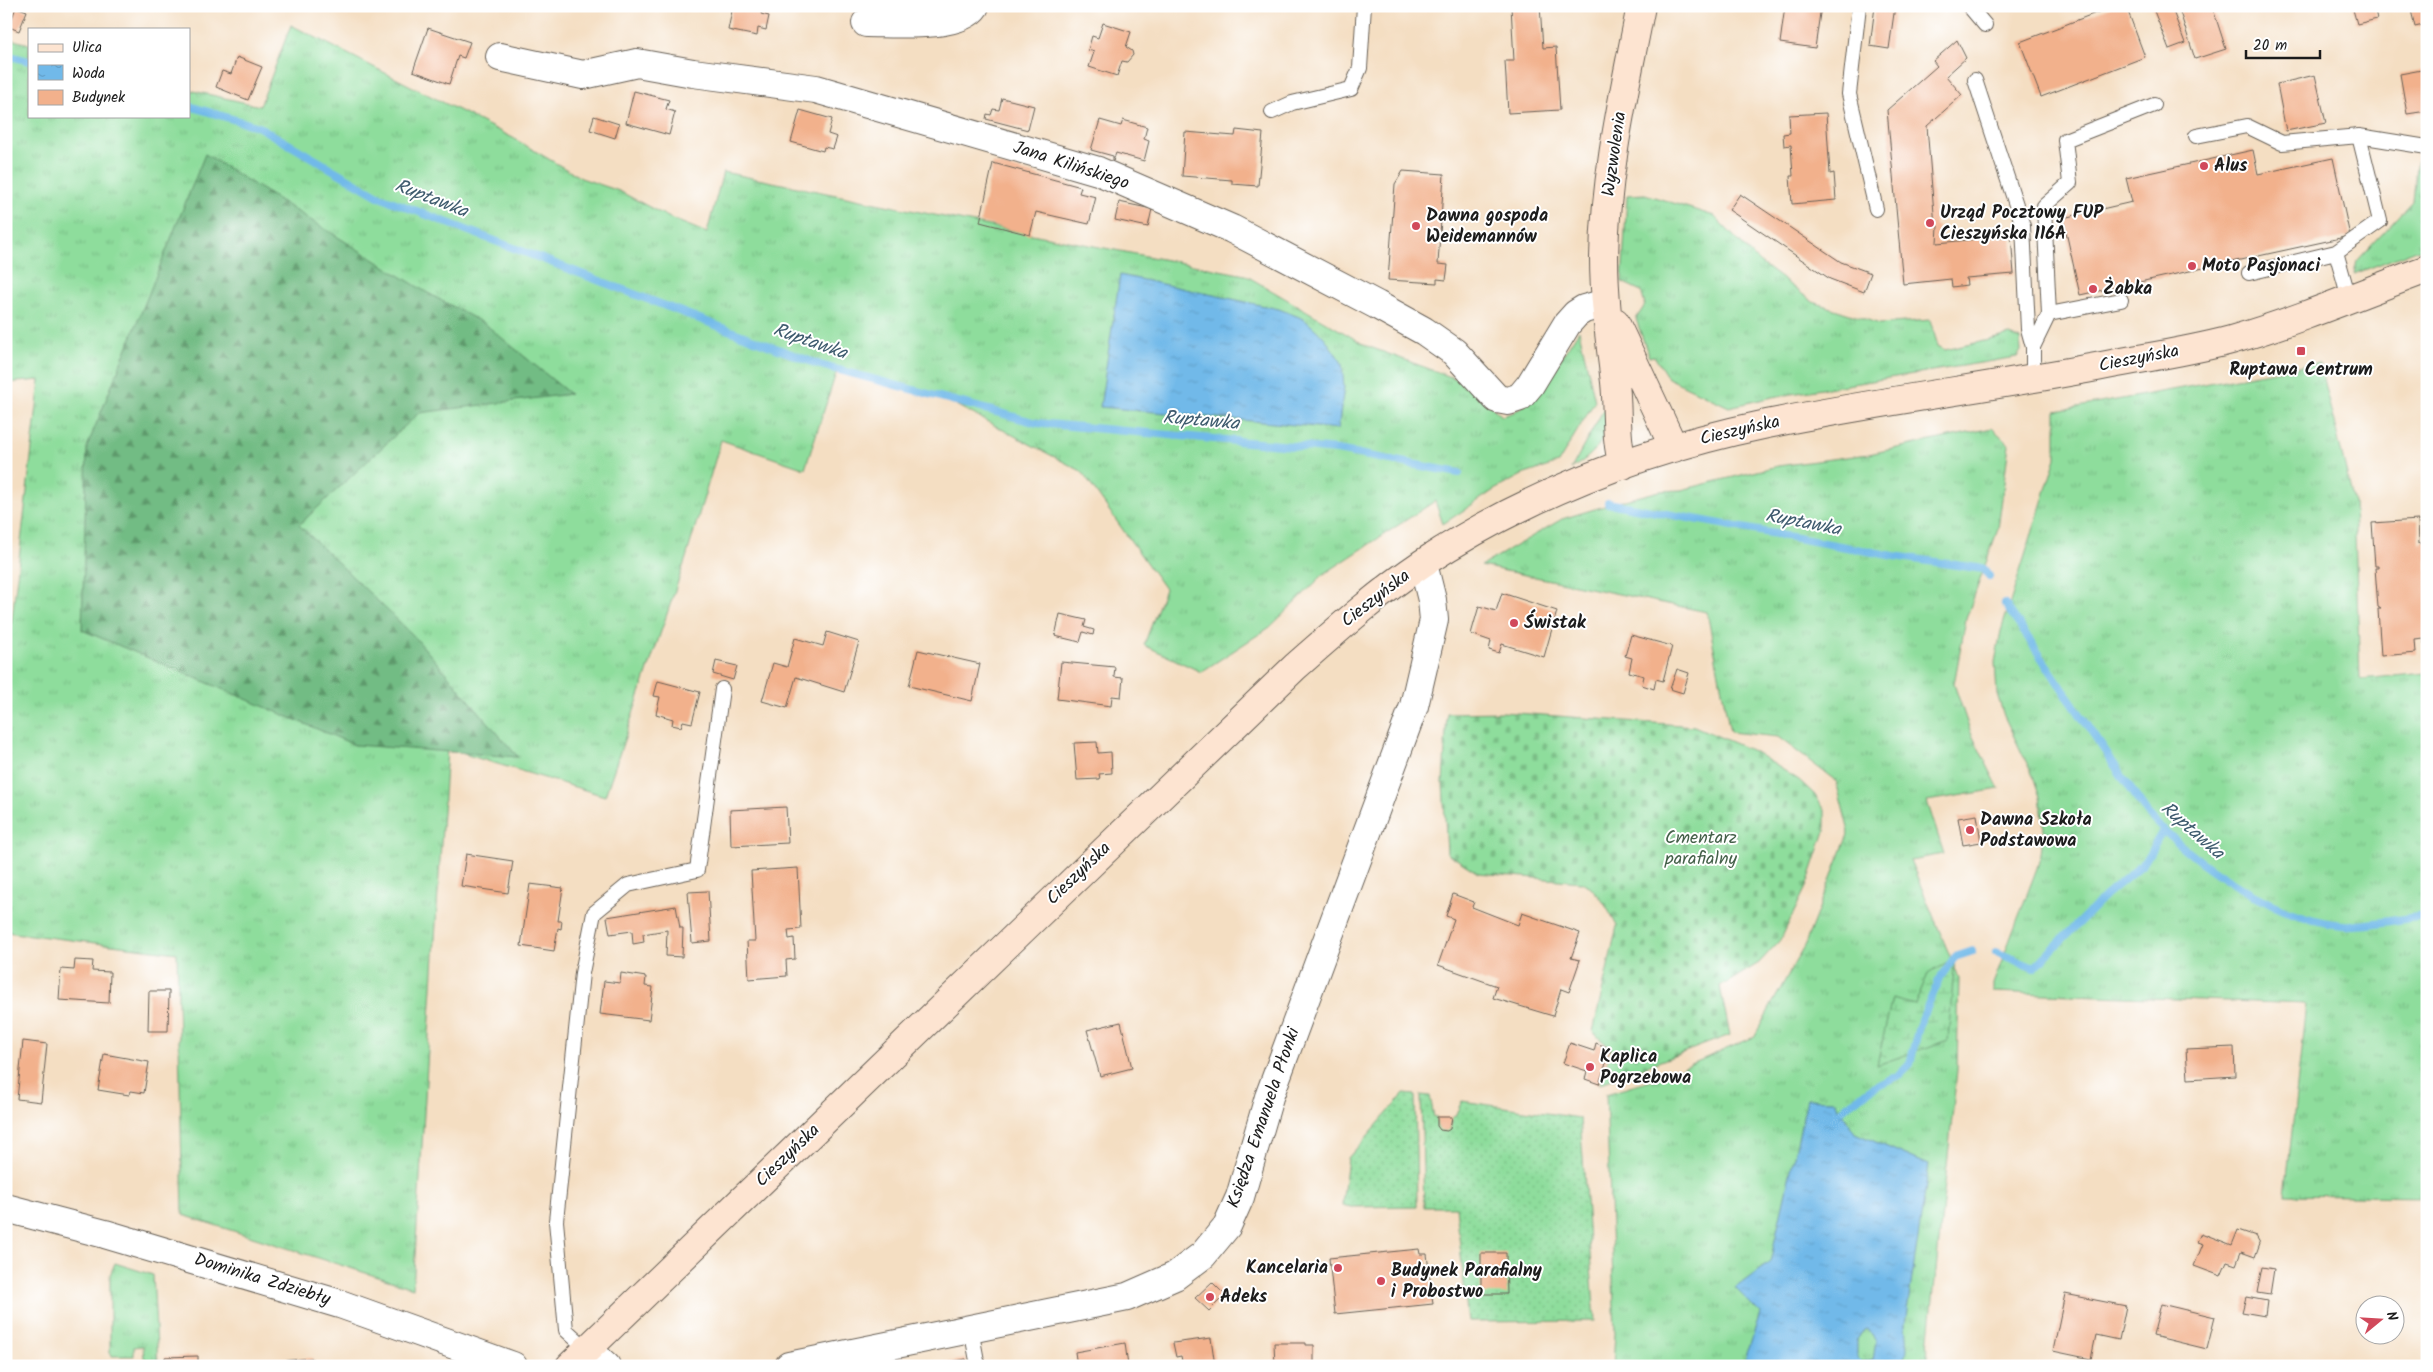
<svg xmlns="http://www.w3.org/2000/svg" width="2433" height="1372" viewBox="0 0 2433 1372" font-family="Kalam,sans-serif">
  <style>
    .grass { fill: url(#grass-tufts); stroke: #557c5c }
    .forest { fill: url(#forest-firs); stroke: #476c50 }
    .wetland { fill: url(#wetland-marsh); stroke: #557c5c }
    .cemetery { fill: url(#cemetery-stones); stroke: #557c5c }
    .garden { fill: url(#garden-dots); stroke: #557c5c }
    .water { fill: url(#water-ripples); stroke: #466a82; fill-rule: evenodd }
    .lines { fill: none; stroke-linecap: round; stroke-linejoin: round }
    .stream { stroke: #71b9e9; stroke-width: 8 }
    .building { fill: #f2b18c }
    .lane-casing { stroke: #686056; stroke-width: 16 }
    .street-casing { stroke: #686056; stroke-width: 30 }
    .secondary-casing { stroke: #686056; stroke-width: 30 }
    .lane { stroke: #fff; stroke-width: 14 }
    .street { stroke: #fff; stroke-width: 28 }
    .secondary { stroke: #fde4d1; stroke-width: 28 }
    .poi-dot { fill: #d1495b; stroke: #fff; stroke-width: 2 }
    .labels { text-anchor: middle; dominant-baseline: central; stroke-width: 4; stroke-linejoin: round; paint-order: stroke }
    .street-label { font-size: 18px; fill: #1c1c1c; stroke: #fff }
    .poi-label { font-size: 18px; font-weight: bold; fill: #1c1c1c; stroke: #fff; text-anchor: start }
    .park-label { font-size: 18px; fill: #446049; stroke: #fff }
    .water-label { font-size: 19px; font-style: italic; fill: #3e5b6e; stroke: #fff }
  </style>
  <defs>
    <pattern id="grass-tufts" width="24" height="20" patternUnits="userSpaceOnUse" patternTransform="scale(1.25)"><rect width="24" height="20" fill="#8edd9c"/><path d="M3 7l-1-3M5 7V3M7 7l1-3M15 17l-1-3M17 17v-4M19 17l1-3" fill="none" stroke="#7abd86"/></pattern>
    <pattern id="forest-firs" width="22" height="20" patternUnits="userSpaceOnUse" patternTransform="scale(1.25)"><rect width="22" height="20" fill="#72bc84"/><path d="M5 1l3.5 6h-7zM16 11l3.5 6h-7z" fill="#5d986b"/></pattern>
    <pattern id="wetland-marsh" width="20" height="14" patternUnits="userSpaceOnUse" patternTransform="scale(1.25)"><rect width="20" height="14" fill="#8edd9c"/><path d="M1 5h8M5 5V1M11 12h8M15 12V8" fill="none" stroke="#7abd86"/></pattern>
    <pattern id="cemetery-stones" width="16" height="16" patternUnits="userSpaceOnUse" patternTransform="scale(1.25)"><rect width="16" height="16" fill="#8edd9c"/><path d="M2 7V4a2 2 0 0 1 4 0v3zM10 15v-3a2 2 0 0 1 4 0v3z" fill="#7abd86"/></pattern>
    <pattern id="garden-dots" width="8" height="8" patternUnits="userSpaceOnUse" patternTransform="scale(1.25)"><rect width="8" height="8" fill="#8edd9c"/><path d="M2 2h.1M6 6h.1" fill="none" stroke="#7abd86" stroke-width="1.8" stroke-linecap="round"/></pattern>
    <pattern id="water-ripples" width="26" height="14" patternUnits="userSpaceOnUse" patternTransform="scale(1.25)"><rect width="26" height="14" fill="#71b9e9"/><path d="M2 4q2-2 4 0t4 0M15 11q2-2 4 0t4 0" fill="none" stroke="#619ec7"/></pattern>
  </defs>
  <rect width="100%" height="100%" fill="#fff"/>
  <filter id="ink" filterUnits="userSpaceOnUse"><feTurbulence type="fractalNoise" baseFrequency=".02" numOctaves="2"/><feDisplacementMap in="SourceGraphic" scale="10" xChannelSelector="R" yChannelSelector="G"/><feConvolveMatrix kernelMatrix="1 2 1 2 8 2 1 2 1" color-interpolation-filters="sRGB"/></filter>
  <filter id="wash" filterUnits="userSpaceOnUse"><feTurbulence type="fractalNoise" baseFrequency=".0096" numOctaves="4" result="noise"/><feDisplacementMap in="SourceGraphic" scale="20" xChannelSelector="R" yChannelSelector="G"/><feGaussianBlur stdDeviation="1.12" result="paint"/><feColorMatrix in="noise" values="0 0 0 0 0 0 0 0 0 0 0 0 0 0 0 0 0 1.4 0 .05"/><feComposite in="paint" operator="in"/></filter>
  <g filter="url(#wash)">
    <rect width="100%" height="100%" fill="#f4dec2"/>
    <path class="grass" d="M 291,25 L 513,138 L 581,178 L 619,191 L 670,218 L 707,233 L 723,172 L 969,222 L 1245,275 L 1367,346 L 1462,381 L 1502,416 L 1514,412 L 1537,396 L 1579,330 L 1595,401 L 1558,463 L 1522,475 L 1494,490 L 1443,524 L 1435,501 L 1324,574 L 1270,627 L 1201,672 L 1144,645 L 1165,589 L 1081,471 L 931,392 L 838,367 L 805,469 L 721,440 L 686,558 L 605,796 L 447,749 L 413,1288 L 183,1215 L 177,953 L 6,932 L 6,670 L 40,380 L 6,383 L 6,38 L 29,44 L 29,116 L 189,116 L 189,90 L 260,106 Z
      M 2418,157 L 2427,158 L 2427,246 L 2354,274 L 2357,261 L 2413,201 Z
      M 1645,194 L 1714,216 L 1759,262 L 1813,302 L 1880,324 L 1930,320 L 1938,346 L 1945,350 L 2010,335 L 2020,339 L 2021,351 L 2017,357 L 1773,397 L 1729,407 L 1668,378 L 1654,356 L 1649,357 L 1636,319 L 1645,305 L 1641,291 L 1622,282 L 1627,195 Z
      M 2319,363 L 2354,503 L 2360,679 L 2427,673 L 2427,1197 L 2285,1195 L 2306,1004 L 1993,992 L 1993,984 L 2037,868 L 2041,854 L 2044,826 L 2040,797 L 2033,776 L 2004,716 L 1997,694 L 1995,662 L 2001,631 L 2056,458 L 2056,411 Z
      M 1605,407 C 1610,439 1596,453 1571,469 Z
      M 1992,428 L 2009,444 L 1998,529 L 1966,619 L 1954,684 L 1970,731 L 1999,789 L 1927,801 L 1944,854 L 1910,860 L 1959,978 L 1957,1070 L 1926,1366 L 1613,1366 L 1615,1333 L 1606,1094 L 1657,1079 L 1754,1037 L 1805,944 L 1849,832 L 1836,781 L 1778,737 L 1730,732 L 1707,612 L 1481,566 L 1562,519 L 1621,501 L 1660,491 L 1681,490 L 1778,466 L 1869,454 Z
      M 115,1263 L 153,1275 L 158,1364 L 144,1358 L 143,1346 L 134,1347 L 134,1356 L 112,1356 L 110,1353 L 110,1275 Z"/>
    <path class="forest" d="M 205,154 L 426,292 L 485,324 L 570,394 L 419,413 L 299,525 L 414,636 L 518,757 L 355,745 L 82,630 L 87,447 Z"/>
    <path class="wetland" d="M 1955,957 L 1948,1040 L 1877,1065 L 1892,998 L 1915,1004 L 1928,974 Z"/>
    <path class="cemetery" d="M 1502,712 L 1694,726 L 1755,752 L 1799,780 L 1814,794 L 1825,810 L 1825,831 L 1807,885 L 1781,939 L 1759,963 L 1720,987 L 1730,1035 L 1599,1084 L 1611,1049 L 1593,1032 L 1617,926 C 1607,908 1600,892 1582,882 L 1478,873 L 1447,853 L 1443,783 L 1447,713 Z"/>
    <path class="garden" d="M 1404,1094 L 1415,1095 L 1417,1206 L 1351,1207 L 1342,1205 L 1348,1158 Z
      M 1421,1095 L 1430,1096 L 1434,1117 L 1437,1117 L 1437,1126 L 1443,1131 L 1450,1129 L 1452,1117 L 1455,1116 L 1462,1101 L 1580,1118 L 1595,1321 L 1468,1322 L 1456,1207 L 1424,1207 Z"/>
    <path class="water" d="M 1120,275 L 1279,309 L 1304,319 L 1324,337 L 1342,363 L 1344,387 L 1338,429 L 1100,407 Z
      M 1807,1099 L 1834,1100 L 1855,1133 L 1929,1165 L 1905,1324 L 1907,1349 L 1904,1366 L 1743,1366 L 1760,1313 L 1735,1288 L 1770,1262 ZM 1868,1330 L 1876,1341 L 1873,1360 L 1862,1363 L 1856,1357 L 1856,1341 L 1863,1331 Z"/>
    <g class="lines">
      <path class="stream" d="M 6,55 L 29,61
        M 189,106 L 259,127 L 380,197 L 820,365 L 1037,423 L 1337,450 L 1459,473
        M 1608,503 L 1894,556 L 1984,569 L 1989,576
        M 2005,604 L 2147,813 C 2193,863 2274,919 2343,925 C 2365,927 2403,918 2427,916
        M 1996,952 L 2034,968 L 2105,896 L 2143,864 L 2163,831
        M 1841,1111 L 1870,1089 L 1899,1075 L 1910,1064 L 1919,1026 L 1941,976 L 1955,957 L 1973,951"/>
    </g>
    <g id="blocks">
      <path class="building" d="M 733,6 L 763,6 L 761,14 L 769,16 L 766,30 L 758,28 L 757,36 L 728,30 Z
        M 1511,6 L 1540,6 L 1543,48 L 1556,47 L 1560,110 L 1508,113 L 1505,61 L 1514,61 Z
        M 1785,6 L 1821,6 L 1815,48 L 1780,43 Z
        M 1875,6 L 1895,6 L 1889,49 L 1870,46 Z
        M 2114,6 L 2126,6 L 2145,57 L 2041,97 L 2020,42 Z
        M 2152,6 L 2171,6 L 2185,43 L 2169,49 Z
        M 2178,6 L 2212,6 L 2226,49 L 2195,59 Z
        M 2352,6 L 2374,6 L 2377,19 L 2357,24 Z
        M 2410,6 L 2427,6 L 2427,24 L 2415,27 Z
        M 16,7 L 27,11 L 19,31 L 9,27 Z
        M 1103,23 L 1131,32 L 1126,47 L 1132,51 L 1133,55 L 1127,62 L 1122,61 L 1117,76 L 1089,67 L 1094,52 L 1088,50 L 1092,36 L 1098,38 Z
        M 428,28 L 470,42 L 464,58 L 458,56 L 449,84 L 413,71 Z
        M 1957,40 L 1966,58 L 1946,76 L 1962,95 L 1927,126 L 1935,226 L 1938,226 L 1937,243 L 2011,236 L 2014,274 L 1966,278 L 1967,285 L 1952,287 L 1951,279 L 1903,284 L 1887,110 L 1937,66 L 1933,61 Z
        M 237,57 L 262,67 L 248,100 L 216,87 L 222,71 L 231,74 Z
        M 2427,69 L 2427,111 L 2407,114 L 2400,74 Z
        M 2315,75 L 2326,123 L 2286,131 L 2277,84 Z
        M 634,91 L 669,100 L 666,109 L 675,112 L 669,135 L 626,123 Z
        M 1002,98 L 1034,106 L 1028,130 L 986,119 L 987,114 L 991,115 L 993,109 L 999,110 Z
        M 800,110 L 832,119 L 828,134 L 837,137 L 833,149 L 824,147 L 823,151 L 791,142 Z
        M 1826,113 L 1830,174 L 1834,173 L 1836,200 L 1792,204 L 1790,176 L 1793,176 L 1791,145 L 1784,146 L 1783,134 L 1790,133 L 1789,115 Z
        M 594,116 L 619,124 L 615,138 L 590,130 Z
        M 1100,120 L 1121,126 L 1123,120 L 1147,127 L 1144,139 L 1149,141 L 1144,161 L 1116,153 L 1113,161 L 1113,156 L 1091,150 Z
        M 1236,130 L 1263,133 L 1258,186 L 1232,184 L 1232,180 L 1182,176 L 1185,132 L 1235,136 Z
        M 2253,150 L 2258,174 L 2333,158 L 2350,236 L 2080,295 L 2063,218 L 2132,202 L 2126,178 Z
        M 993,163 L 1081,187 L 1079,193 L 1096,197 L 1089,224 L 1036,212 L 1030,235 L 980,222 Z
        M 1403,171 L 1444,174 L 1438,264 L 1448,265 L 1446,280 L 1437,279 L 1437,283 L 1388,280 L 1395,184 Z
        M 1740,194 L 1841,262 L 1871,273 L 1864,292 L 1830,279 L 1729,210 Z
        M 1119,202 L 1152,209 L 1148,227 L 1115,220 Z
        M 2418,520 L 2419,544 L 2427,539 L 2427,645 L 2424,645 L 2424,639 L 2415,640 L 2416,653 L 2381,656 L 2378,609 L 2381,609 L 2378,607 L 2375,568 L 2378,568 L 2378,566 L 2375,566 L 2372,523 Z
        M 1502,593 L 1557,611 L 1544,657 L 1502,644 L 1499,653 L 1489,650 L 1491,641 L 1471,634 L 1479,606 L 1496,611 Z
        M 1060,614 L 1086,620 L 1084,627 L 1094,630 L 1093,635 L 1083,632 L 1080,642 L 1055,636 Z
        M 827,632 L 859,642 L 844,692 L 796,677 L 787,708 L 762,701 L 773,663 L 787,667 L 795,638 L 823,646 Z
        M 1631,635 L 1672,646 L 1663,681 L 1656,679 L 1654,689 L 1642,685 L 1644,676 L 1629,672 L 1632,658 L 1625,656 Z
        M 918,650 L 980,664 L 972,701 L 909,686 Z
        M 716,661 L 737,666 L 733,680 L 713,674 Z
        M 1061,662 L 1115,667 L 1114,677 L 1123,678 L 1121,697 L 1112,696 L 1111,706 L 1057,699 Z
        M 1677,669 L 1689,673 L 1683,693 L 1670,689 Z
        M 658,681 L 700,692 L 692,723 L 683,721 L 681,727 L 672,725 L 673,719 L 656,714 L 660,697 L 654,696 Z
        M 1097,742 L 1098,753 L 1111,752 L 1112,773 L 1099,774 L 1100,779 L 1077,780 L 1074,743 Z
        M 786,807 L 788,843 L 731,846 L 730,810 Z
        M 1977,815 L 1981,842 L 1963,845 L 1958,818 Z
        M 466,854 L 513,861 L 508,893 L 461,886 Z
        M 798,868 L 801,929 L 788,930 L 789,939 L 794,938 L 795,959 L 786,960 L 787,976 L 749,979 L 747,941 L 755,941 L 751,871 Z
        M 530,884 L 563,888 L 558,921 L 562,921 L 561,929 L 558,928 L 554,951 L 521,946 Z
        M 708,891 L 711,941 L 692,943 L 688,892 Z
        M 1453,894 L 1474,902 L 1472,907 L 1518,925 L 1522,913 L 1580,933 L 1571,958 L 1580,960 L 1569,992 L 1561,989 L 1553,1016 L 1493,998 L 1497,986 L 1438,965 L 1454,919 L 1446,916 Z
        M 676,906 L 680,928 L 683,928 L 682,957 L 666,956 L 667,930 L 643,934 L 644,942 L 633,944 L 632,931 L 610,934 L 607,917 Z
        M 75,960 L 93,961 L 92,971 L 110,972 L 109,1003 L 59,1000 L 61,969 L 74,970 Z
        M 621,973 L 646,977 L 645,986 L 653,987 L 649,1020 L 600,1014 L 604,981 L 620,983 Z
        M 149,991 L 169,991 L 168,1031 L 148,1031 Z
        M 1121,1022 L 1132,1068 L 1100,1076 L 1087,1030 Z
        M 23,1041 L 47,1044 L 41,1102 L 17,1099 Z
        M 1570,1043 L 1594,1051 L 1596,1043 L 1611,1049 L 1599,1084 L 1585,1079 L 1587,1071 L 1563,1063 Z
        M 2234,1047 L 2235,1076 L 2188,1079 L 2186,1049 Z
        M 104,1054 L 149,1062 L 144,1093 L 131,1091 L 129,1095 L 98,1090 Z
        M 1437,1117 L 1452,1117 L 1450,1129 L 1447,1131 L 1440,1130 L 1437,1126 Z
        M 2238,1230 L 2256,1236 L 2260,1243 L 2255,1257 L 2241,1252 L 2236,1265 L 2227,1262 L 2221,1276 L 2194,1266 L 2203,1244 L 2197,1242 L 2201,1233 L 2232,1245 Z
        M 1419,1249 L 1420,1254 L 1427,1254 L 1433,1304 L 1335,1314 L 1329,1258 Z
        M 1481,1253 L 1506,1253 L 1507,1294 L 1481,1294 Z
        M 2262,1267 L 2274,1269 L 2270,1295 L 2257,1293 Z
        M 1212,1282 L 1225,1295 L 1209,1311 L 1195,1298 Z
        M 2065,1294 L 2126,1306 L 2119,1340 L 2096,1335 L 2091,1359 L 2053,1351 Z
        M 2246,1297 L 2267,1301 L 2265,1316 L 2242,1312 Z
        M 2161,1304 L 2215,1317 L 2207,1349 L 2153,1336 Z
        M 1211,1338 L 1215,1366 L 1183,1366 L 1181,1356 L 1176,1357 L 1173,1343 Z
        M 1125,1343 L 1128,1366 L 1077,1366 L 1075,1352 Z
        M 1274,1343 L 1306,1343 L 1306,1345 L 1314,1345 L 1314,1366 L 1275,1366 Z
        M 198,1356 L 198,1366 L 166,1366 L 165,1357 Z
        M 312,1358 L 313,1366 L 280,1366 L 280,1361 Z
        M 966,1359 L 967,1366 L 935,1366 L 935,1365 Z"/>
    </g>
  </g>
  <g filter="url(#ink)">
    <use href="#blocks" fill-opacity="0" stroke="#686056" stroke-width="1"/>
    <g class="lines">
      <defs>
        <path id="lane" d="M 1859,6 L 1849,94 L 1876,209
          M 1969,6 L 1985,25
          M 1975,80 L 2023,226 L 2028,329 L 2033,347 L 2033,380
          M 1272,112 L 1292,103 L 1351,89 L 1360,68 L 1364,6
          M 2196,136 L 2247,126 L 2282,143 L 2359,136 L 2380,221 L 2336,252 L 2349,298
          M 2359,136 L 2427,147
          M 2249,273 L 2336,252
          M 2049,314 L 2121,300
          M 2033,347 L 2049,314 L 2044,206 L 2070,183 L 2065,140 L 2154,105
          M 971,1329 L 978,1366
          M 588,1350 L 566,1330 L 556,1221 L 582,973 L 594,913 L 628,885 L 697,870 L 722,689"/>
        <path id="street" d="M 866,23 C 892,23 960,29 975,6
          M 500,57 L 583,75 L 637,63 L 693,73 L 816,89 L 1098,171 L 1232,229 L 1377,305 L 1424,331 L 1454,352 L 1497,399 L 1508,401 L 1520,397 L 1530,385 L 1567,324 L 1576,314 L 1584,309 L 1606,303
          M 6,1208 L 105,1234 L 340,1304 L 513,1366
          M 588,1350 L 606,1366
          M 789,1366 L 1127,1297 L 1175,1276 L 1203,1255 L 1227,1226 L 1240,1197 L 1269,1097 L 1414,706 L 1434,620 L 1432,600 L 1423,564"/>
        <path id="secondary" d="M 1615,322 L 1674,448
          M 1623,465 C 1615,439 1618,410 1615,382 C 1610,341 1604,299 1604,258 C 1605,173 1625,89 1641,6
          M 570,1366 L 1295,667 C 1336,631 1377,594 1423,563 C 1527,495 1646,449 1767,424 C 1883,400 2001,386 2117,363 C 2155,356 2194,350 2231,340 C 2296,321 2363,293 2427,269"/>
      </defs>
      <use href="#lane" class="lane-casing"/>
      <use href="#street" class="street-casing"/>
      <use href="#secondary" class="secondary-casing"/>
      <use href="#lane" class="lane"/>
      <use href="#street" class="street"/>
      <use href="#secondary" class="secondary"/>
    </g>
  </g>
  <g class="poi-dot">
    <circle cx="2204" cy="166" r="5"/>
    <circle cx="1930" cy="223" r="5"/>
    <circle cx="1416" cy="226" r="5"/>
    <circle cx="2192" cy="266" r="5"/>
    <circle cx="2093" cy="289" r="5"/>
    <rect x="2296" y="346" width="10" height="10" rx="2.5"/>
    <circle cx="1514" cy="623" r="5"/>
    <circle cx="1970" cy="830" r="5"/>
    <circle cx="1590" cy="1067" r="5"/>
    <circle cx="1338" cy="1268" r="5"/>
    <circle cx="1381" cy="1281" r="5"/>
    <circle cx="1210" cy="1297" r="5"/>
  </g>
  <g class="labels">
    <g class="street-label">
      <text transform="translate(1615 154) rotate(-82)">Wyzwolenia</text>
      <text transform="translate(1071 166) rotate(18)">Jana Kilińskiego</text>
      <text transform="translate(2139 359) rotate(-11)">Cieszyńska</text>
      <text transform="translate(1740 431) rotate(-13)">Cieszyńska</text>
      <text transform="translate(1376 599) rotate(-38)">Cieszyńska</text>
      <text transform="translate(1079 874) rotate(-44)">Cieszyńska</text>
      <text transform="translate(1264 1118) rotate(-71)">Księdza Emanuela Płonki</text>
      <text transform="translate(788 1156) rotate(-44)">Cieszyńska</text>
      <text transform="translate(262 1280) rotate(17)">Dominika Zdziebły</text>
    </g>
    <g class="poi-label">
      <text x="2214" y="166">Alus</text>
      <text x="1940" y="213">Urząd Pocztowy FUP<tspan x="1940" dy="21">Cieszyńska 116A</tspan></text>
      <text x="1426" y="216">Dawna gospoda<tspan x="1426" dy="21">Weidemannów</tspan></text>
      <text x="2202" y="266">Moto Pasjonaci</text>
      <text x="2103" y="289">Żabka</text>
      <text x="2301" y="370" text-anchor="middle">Ruptawa Centrum</text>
      <text x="1524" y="623">Świstak</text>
      <text x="1980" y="820">Dawna Szkoła<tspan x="1980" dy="21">Podstawowa</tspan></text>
      <text x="1600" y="1057">Kaplica<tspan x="1600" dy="21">Pogrzebowa</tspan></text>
      <text x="1328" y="1268" text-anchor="end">Kancelaria</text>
      <text x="1391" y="1271">Budynek Parafialny<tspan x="1391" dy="21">i Probostwo</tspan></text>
      <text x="1220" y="1297">Adeks</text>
    </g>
    <g class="park-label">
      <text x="1701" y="838">Cmentarz<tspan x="1701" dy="21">parafialny</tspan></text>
    </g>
    <g class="water-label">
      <text transform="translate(431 199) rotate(21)">Ruptawka</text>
      <text transform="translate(810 342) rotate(19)">Ruptawka</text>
      <text transform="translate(1201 421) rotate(5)">Ruptawka</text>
      <text transform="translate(1803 523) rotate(11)">Ruptawka</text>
      <text transform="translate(2192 831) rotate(41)">Ruptawka</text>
    </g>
  </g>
  <rect width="2433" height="1372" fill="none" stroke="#fff" stroke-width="25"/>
  <rect x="28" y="28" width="162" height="90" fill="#ffffff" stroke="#a4a4a4"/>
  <rect x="38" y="44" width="25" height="8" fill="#fde4d1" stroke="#a4a4a4"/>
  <text x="72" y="52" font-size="15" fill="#1c1c1c">Ulica</text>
  <rect x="38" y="65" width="25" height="15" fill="url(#water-ripples)" stroke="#a4a4a4"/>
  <text x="72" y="78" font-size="15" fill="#1c1c1c">Woda</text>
  <rect x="38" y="90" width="25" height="15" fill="#f2b18c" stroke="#a4a4a4"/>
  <text x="72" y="102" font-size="15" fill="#1c1c1c">Budynek</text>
  <g transform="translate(2380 1320) rotate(72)"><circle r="24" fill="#ffffff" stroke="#a4a4a4"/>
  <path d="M0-4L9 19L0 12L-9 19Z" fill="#d1495b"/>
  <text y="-8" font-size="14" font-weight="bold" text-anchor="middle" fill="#1c1c1c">N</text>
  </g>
  <path d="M2246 50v8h74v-8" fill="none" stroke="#1c1c1c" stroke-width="2.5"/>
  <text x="2253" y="50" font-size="15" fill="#1c1c1c" stroke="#ffffff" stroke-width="4" paint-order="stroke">20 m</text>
</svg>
